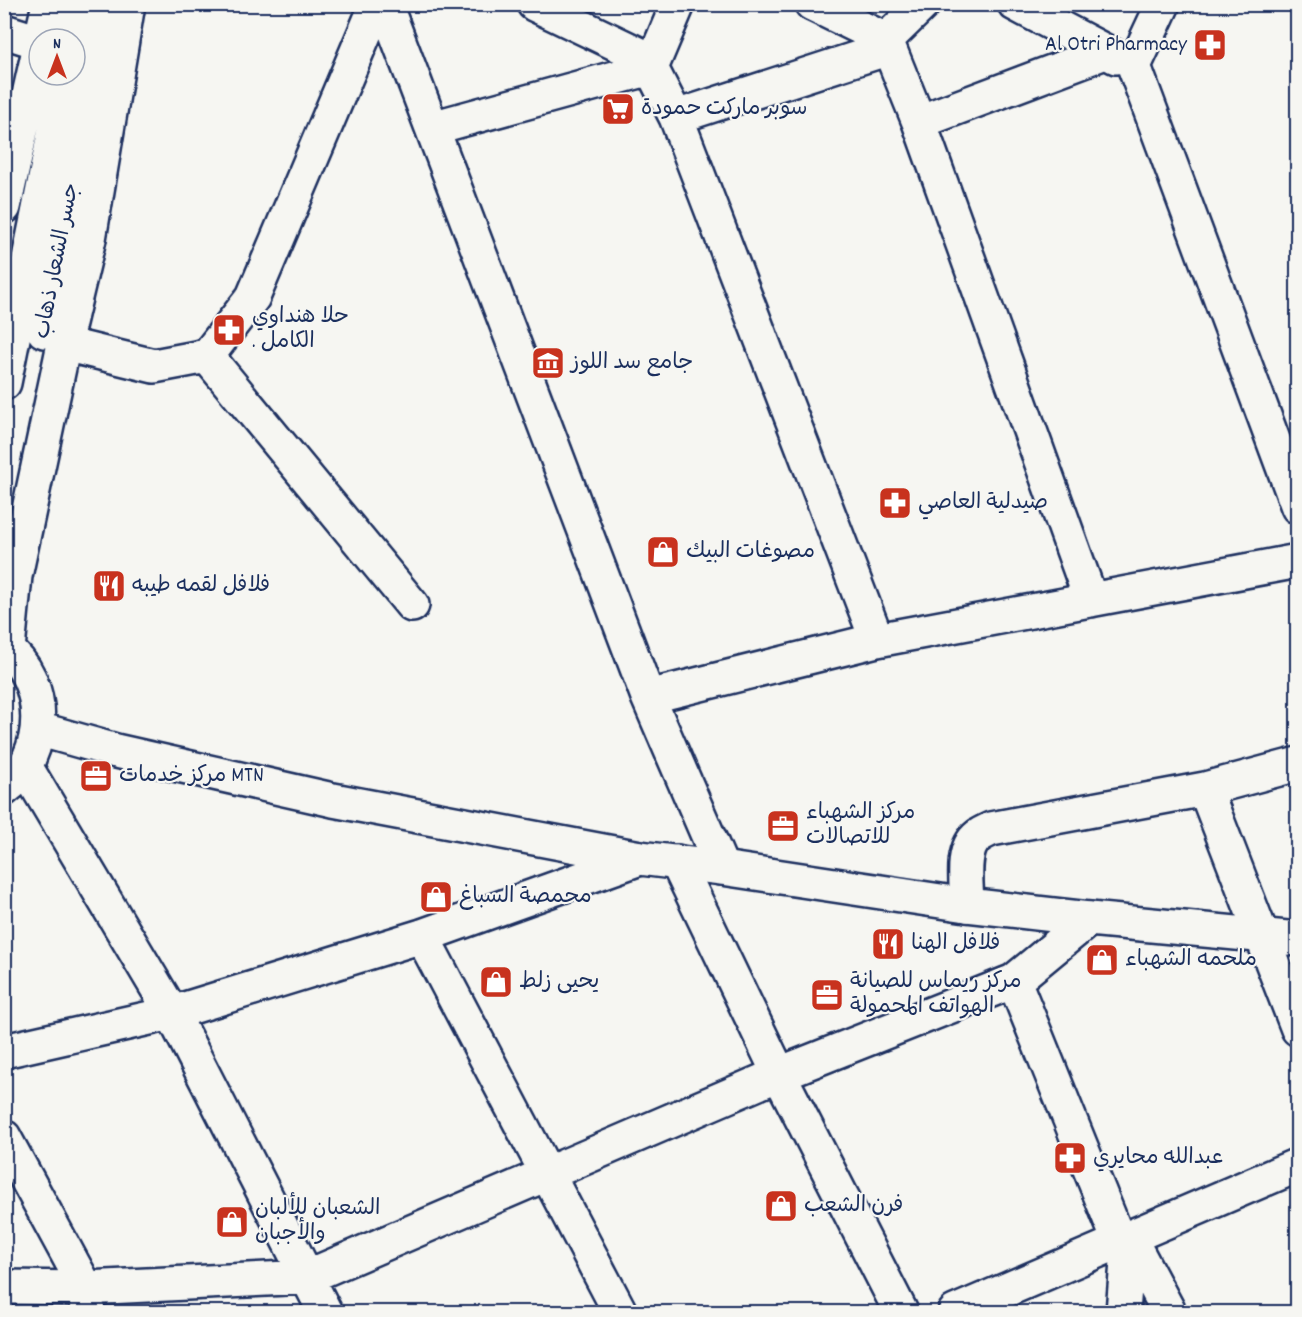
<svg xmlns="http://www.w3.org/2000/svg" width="1302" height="1317" viewBox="0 0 1302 1317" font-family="Dekko,'Playpen Sans Arabic',sans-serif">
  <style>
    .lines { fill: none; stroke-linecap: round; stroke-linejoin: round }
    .minor-casing { stroke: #1b2f5e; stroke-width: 38 }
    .major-casing { stroke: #1b2f5e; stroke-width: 38 }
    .minor { stroke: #f6f6f2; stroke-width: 33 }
    .major { stroke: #f6f6f2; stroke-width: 33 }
    .labels { text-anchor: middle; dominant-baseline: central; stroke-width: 4.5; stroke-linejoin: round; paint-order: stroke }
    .poi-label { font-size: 22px; fill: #1b2f5e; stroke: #f6f6f2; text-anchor: start }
    .street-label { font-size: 22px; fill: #1b2f5e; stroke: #f6f6f2 }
  </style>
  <rect width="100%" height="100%" fill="#f6f6f2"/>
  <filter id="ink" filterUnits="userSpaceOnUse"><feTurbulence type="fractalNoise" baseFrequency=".0167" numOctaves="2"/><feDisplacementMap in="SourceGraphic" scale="12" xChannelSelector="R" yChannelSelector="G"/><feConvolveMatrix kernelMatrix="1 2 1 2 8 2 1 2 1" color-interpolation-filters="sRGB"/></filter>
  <g filter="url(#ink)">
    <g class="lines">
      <defs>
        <path id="minor" d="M 385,4 L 648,697 L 722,868
          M 534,4 L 653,61
          M 678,4 L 651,68 L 676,117 L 877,640
          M 812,4 L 886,40
          M 923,4 L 886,40 L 919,122 L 1091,600
          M 1015,4 L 1116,57
          M 1163,4 L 1134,66 L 1298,507
          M 4,31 L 39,42
          M 676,117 L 889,48
          M 919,122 L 1105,52
          M 432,128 L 651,68
          M 64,344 L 154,366 L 207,356 L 253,297 L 377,4
          M 207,356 L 412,605
          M 648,697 L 877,640 L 1298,561
          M 25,766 L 172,1013 L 325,1312
          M 1205,789 L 1298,1029
          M 677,862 L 779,1074 L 901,1312
          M 967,905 C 967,885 960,850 978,836 C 982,833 987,831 991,829 L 1205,789 L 1298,764
          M 422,936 L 620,1312
          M 1014,981 L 1119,1241
          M 4,1051 L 172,1013 L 422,936 L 640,858
          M 4,1137 L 86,1288 L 88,1312
          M 1129,1237 L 1169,1312
          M 4,1287 L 86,1288 L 307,1277 L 779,1074 L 1014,981 L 1089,919
          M 955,1312 L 1298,1165
          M 1123,1312 L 1129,1237"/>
        <path id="major" d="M 41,39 L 49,4
          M 73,39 L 80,4
          M 4,207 L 39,50
          M 44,331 L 62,249 L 105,4
          M 4,383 L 66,75
          M 4,647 C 49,680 49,756 4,789
          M 8,649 L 15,576 L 64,344 L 89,239 L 128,4
          M 38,729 L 116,751 L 333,800 L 640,858 L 722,868 L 967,905 L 1089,919 L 1298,939"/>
      </defs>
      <use href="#minor" class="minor-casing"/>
      <use href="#major" class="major-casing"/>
      <use href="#minor" class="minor"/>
      <use href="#major" class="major"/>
    </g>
  </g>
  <defs>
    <symbol id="pharmacy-square" viewBox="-11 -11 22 22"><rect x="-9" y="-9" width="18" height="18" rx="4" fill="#c8321e" stroke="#f6f6f2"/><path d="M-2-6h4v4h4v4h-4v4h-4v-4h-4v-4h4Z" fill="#fff"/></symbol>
    <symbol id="supermarket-square" viewBox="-11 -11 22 22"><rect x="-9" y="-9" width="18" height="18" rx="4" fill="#c8321e" stroke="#f6f6f2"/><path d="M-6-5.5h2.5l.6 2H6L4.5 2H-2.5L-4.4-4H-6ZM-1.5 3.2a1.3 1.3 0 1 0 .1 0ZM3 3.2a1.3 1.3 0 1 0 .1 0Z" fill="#fff"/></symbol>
    <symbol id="museum-square" viewBox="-11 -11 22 22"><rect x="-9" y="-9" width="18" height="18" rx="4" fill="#c8321e" stroke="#f6f6f2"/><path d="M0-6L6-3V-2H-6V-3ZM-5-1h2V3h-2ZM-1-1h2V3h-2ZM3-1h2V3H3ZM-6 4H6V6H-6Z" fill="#fff"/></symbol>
    <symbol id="shop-square" viewBox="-11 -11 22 22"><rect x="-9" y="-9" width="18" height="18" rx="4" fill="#c8321e" stroke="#f6f6f2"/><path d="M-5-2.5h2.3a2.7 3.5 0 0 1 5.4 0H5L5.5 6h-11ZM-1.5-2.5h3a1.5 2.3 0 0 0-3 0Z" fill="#fff"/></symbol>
    <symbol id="restaurant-square" viewBox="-11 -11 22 22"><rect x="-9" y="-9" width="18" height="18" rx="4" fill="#c8321e" stroke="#f6f6f2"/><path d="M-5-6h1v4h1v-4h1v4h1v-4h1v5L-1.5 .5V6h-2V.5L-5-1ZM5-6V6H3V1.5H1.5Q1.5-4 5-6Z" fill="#fff"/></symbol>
    <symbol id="office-square" viewBox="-11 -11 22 22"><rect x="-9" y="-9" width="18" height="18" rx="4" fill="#c8321e" stroke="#f6f6f2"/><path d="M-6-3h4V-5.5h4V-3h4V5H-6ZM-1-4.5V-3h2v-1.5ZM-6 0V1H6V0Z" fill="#fff"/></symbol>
  </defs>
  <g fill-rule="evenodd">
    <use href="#pharmacy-square" x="1191" y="26" width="38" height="38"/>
    <use href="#supermarket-square" x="599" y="90" width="38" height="38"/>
    <use href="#pharmacy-square" x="210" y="311" width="38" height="38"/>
    <use href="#museum-square" x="529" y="344" width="38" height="38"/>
    <use href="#pharmacy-square" x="876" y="484" width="38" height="38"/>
    <use href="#shop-square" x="644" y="533" width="38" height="38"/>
    <use href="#restaurant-square" x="90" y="567" width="38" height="38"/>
    <use href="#office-square" x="77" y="757" width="38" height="38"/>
    <use href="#office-square" x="764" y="807" width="38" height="38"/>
    <use href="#shop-square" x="417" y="878" width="38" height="38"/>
    <use href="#restaurant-square" x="869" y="925" width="38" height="38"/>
    <use href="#shop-square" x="1083" y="941" width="38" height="38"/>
    <use href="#shop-square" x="477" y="963" width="38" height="38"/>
    <use href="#office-square" x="808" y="976" width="38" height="38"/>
    <use href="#pharmacy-square" x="1051" y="1139" width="38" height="38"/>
    <use href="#shop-square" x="762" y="1187" width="38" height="38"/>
    <use href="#shop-square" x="213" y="1203" width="38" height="38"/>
  </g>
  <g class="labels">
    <g class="poi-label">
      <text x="1187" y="45" text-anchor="end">Al Otri Pharmacy</text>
      <text x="641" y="109">سوبر ماركت حمودة</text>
      <text x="252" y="317">حلا هنداوي<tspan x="252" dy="25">. الكامل</tspan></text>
      <text x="571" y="363">جامع سد اللوز</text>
      <text x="918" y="503">صيدلية العاصي</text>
      <text x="686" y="552">مصوغات البيك</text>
      <text x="132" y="586">فلافل لقمه طيبه</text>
      <text x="119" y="776">مركز خدمات MTN</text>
      <text x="806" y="813">مركز الشهباء<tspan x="806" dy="25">للاتصالات</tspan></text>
      <text x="459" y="897">محمصة السباغ</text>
      <text x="911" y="944">فلافل الهنا</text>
      <text x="1125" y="960">ملحمه الشهباء</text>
      <text x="519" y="982">يحيى زلط</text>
      <text x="850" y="982">مركز ريماس للصيانة<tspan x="850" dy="25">الهواتف المحمولة</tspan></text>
      <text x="1093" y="1158">عبدالله محايري</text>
      <text x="804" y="1206">فرن الشعب</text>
      <text x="255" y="1209">الشعبان للألبان<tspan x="255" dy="25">والأجبان</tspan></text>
    </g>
    <g class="street-label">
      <text transform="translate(58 261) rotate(-79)">جسر الشعار ذهاب</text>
    </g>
  </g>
  <rect width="1302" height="1317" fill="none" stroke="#f6f6f2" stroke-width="24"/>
  <rect x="12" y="12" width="1278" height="1293" fill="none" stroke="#1b2f5e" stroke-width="2" filter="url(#ink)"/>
  <g transform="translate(57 57)"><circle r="28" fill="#f6f6f2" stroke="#9ea6b7" stroke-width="1.5"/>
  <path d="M0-4.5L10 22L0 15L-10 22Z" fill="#c8321e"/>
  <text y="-9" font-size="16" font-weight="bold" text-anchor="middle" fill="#1b2f5e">N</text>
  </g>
</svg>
